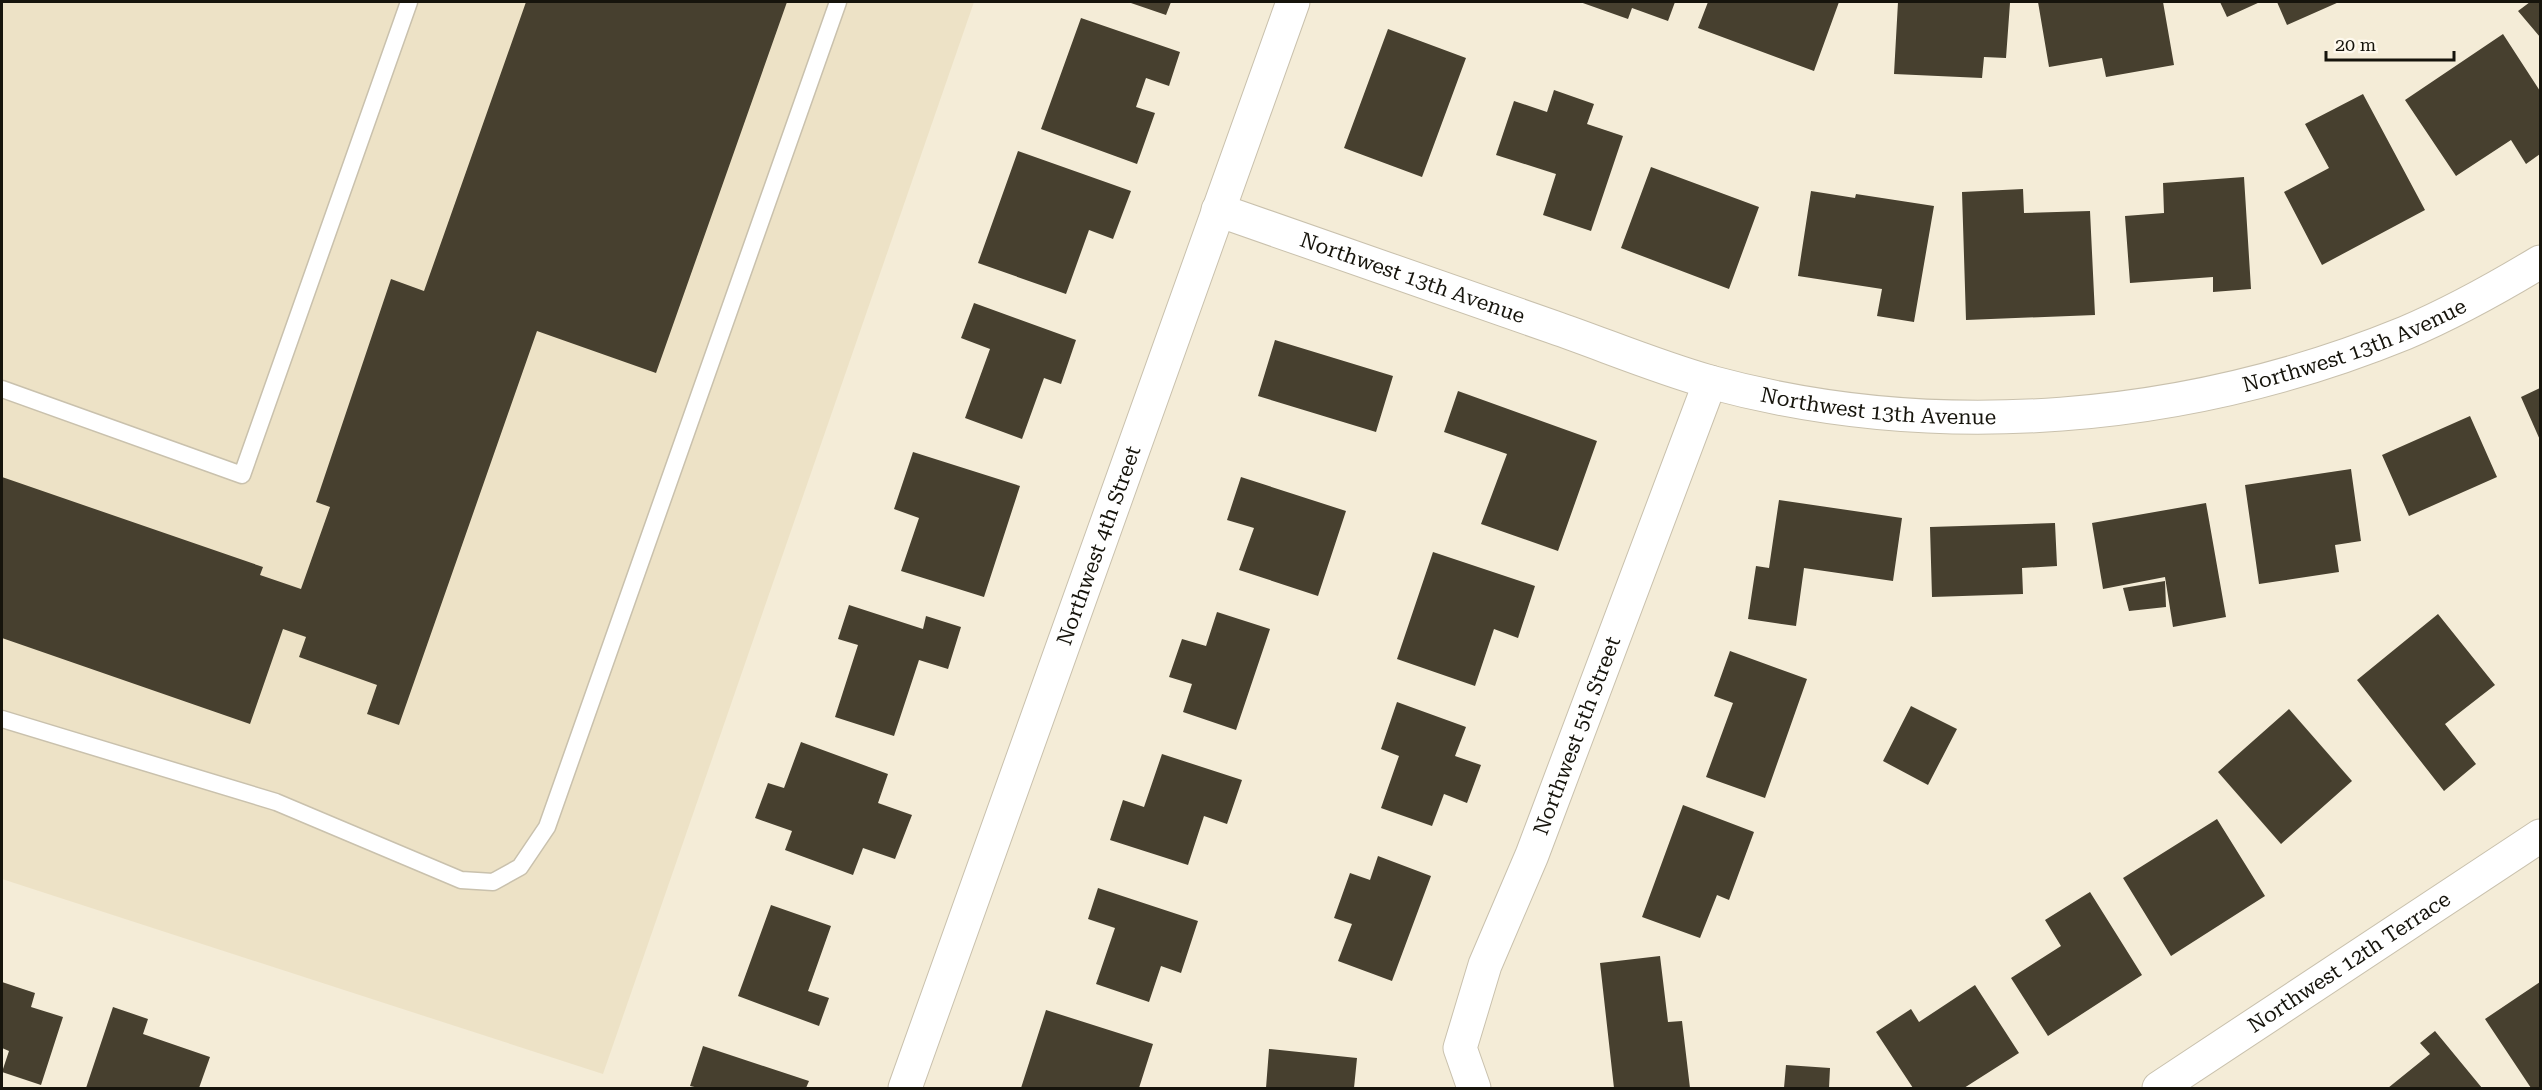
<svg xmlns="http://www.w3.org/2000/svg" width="2542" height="1090" viewBox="0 0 2542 1090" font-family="'Roboto Serif',serif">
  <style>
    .built { fill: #ede2c6 }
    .building { fill: #47402f }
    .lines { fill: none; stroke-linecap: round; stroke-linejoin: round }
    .service-casing { stroke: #c9c1ad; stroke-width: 19 }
    .minor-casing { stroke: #c9c1ad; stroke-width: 35 }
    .service { stroke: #fff; stroke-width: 16 }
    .minor { stroke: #fff; stroke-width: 33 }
    .labels { text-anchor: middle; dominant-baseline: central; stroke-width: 6; stroke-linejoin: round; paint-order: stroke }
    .street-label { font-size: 21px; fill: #16140c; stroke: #fef9ed }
  </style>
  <rect width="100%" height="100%" fill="#f4ecd7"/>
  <path class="built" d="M 2,2 L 974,2 L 603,1074 L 2,879 Z"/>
  <path class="building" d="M 526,2 L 787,2 L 656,373 L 537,331 L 399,725 L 367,714 L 377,685 L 299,657 L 306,637 L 283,629 L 250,724 L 2,638 L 2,477 L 263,567 L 260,575 L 301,589 L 330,507 L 316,502 L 391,279 L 424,291 Z
    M 1128,2 L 1171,2 L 1166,15 Z
    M 1580,2 L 1675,2 L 1668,21 L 1632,8 L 1628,19 Z
    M 1708,2 L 1839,2 L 1814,71 L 1698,28 Z
    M 1898,2 L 2010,3 L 2006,58 L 1984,57 L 1982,78 L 1894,74 Z
    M 2038,2 L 2163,2 L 2174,65 L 2106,77 L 2102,58 L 2049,67 Z
    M 2220,2 L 2260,2 L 2227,17 Z
    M 2277,2 L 2339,2 L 2287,25 Z
    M 2530,2 L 2540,2 L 2540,37 L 2518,11 Z
    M 1081,18 L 1180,52 L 1169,86 L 1146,78 L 1136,107 L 1155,113 L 1137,164 L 1041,129 Z
    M 1388,29 L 1466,58 L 1422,177 L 1344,148 Z
    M 2503,34 L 2540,91 L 2540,154 L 2526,164 L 2511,140 L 2456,176 L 2405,100 Z
    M 1554,90 L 1594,104 L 1587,124 L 1623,136 L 1591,231 L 1543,215 L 1556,174 L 1496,155 L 1514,101 L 1547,112 Z
    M 2363,94 L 2425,210 L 2322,265 L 2284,192 L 2329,168 L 2305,124 Z
    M 1018,151 L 1131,191 L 1113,239 L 1089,230 L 1066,294 L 978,263 Z
    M 1651,167 L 1759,207 L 1729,289 L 1621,248 Z
    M 2244,177 L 2251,289 L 2213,292 L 2213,277 L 2130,283 L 2125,216 L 2164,213 L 2163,183 Z
    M 2023,189 L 2024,213 L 2090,211 L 2095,315 L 1966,320 L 1962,192 Z
    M 1811,191 L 1855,198 L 1856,194 L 1934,206 L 1914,322 L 1877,316 L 1882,289 L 1798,276 Z
    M 974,303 L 1076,340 L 1061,384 L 1044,378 L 1022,439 L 965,418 L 990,349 L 961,338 Z
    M 1275,340 L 1393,376 L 1376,432 L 1258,396 Z
    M 2540,388 L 2540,440 L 2521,397 Z
    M 1458,391 L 1597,441 L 1558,551 L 1481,524 L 1507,454 L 1444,432 Z
    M 2470,416 L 2497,477 L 2409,516 L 2382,455 Z
    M 913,452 L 1020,486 L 984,597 L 901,571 L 919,518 L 894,509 Z
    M 2351,469 L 2361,541 L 2335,545 L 2339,572 L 2259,584 L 2245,485 Z
    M 1241,477 L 1346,511 L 1318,596 L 1239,570 L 1254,528 L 1227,520 Z
    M 1779,500 L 1902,518 L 1893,581 L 1804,568 L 1796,626 L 1748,619 L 1756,566 L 1769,568 Z
    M 2206,503 L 2226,617 L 2173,627 L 2165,577 L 2103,589 L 2092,523 Z
    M 2055,523 L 2057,566 L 2022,568 L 2023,594 L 1932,597 L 1930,527 Z
    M 1433,552 L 1535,586 L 1518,638 L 1494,629 L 1475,686 L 1397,659 Z
    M 2165,581 L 2166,607 L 2129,611 L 2123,588 Z
    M 849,605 L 923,629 L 926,616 L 961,627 L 948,669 L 919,660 L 894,736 L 835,717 L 858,645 L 838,639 Z
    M 1217,612 L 1270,629 L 1236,730 L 1183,712 L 1192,684 L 1169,677 L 1182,639 L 1206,646 Z
    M 2438,614 L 2495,685 L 2445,724 L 2476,764 L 2444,791 L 2357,680 Z
    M 1730,651 L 1807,679 L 1765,798 L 1706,777 L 1733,703 L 1714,696 Z
    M 1397,702 L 1466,727 L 1455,756 L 1481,765 L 1467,803 L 1444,794 L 1432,826 L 1381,808 L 1399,756 L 1381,749 Z
    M 1911,706 L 1957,729 L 1928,785 L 1883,761 Z
    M 2289,709 L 2352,781 L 2281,844 L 2218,772 Z
    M 801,742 L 888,774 L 878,803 L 912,815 L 895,859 L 863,848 L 853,875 L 785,850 L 792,831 L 755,818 L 768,783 L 784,788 Z
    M 1162,754 L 1242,780 L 1227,824 L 1204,816 L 1188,865 L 1110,840 L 1123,800 L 1144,807 Z
    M 1683,805 L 1754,832 L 1729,900 L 1717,895 L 1700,938 L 1642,917 Z
    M 2217,819 L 2265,896 L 2171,956 L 2123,878 Z
    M 1378,856 L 1431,876 L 1392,981 L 1338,961 L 1352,924 L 1334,918 L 1350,873 L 1370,880 Z
    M 1098,888 L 1198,921 L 1181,973 L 1161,966 L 1149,1002 L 1096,984 L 1115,928 L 1088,919 Z
    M 2090,892 L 2142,975 L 2048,1036 L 2011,978 L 2061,946 L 2045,920 Z
    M 771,905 L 831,926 L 808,991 L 829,998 L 819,1026 L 738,996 Z
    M 1660,956 L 1668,1022 L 1682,1021 L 1690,1088 L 1614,1088 L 1600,963 Z
    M 2,982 L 35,993 L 31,1007 L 63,1017 L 41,1085 L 2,1072 L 9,1051 L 2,1048 Z
    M 2540,982 L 2540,1088 L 2531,1088 L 2485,1019 Z
    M 1975,985 L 2019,1053 L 1964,1088 L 1913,1088 L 1876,1032 L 1911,1009 L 1919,1022 Z
    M 113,1007 L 148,1019 L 143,1034 L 210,1057 L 199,1088 L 86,1088 Z
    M 1046,1010 L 1153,1044 L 1139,1088 L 1021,1088 Z
    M 2435,1031 L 2482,1088 L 2388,1088 L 2430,1054 L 2420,1043 Z
    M 703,1046 L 809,1081 L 806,1088 L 699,1088 L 690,1086 Z
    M 1269,1049 L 1357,1058 L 1354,1088 L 1266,1088 Z
    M 1786,1065 L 1830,1068 L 1829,1088 L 1784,1088 Z"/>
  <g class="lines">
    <defs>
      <path id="service" d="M 2,389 L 242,475 L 409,2
        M 2,719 L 276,802 L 461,880 L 493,882 L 520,867 L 547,827 L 838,2"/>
      <g id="minor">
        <path id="s1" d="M 1218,210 C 1330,249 1441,288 1553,327 C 1605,345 1657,367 1710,382 C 1938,444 2187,422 2405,333 C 2452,313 2497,288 2540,262"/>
        <path id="s2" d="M 905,1088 L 1293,2"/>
        <path id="s3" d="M 1474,1088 L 1460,1048 L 1485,965 L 1532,855 L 1710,382"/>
        <path id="s4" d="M 2159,1088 L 2540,836"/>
      </g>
    </defs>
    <use href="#service" class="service-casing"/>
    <use href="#minor" class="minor-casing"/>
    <use href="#service" class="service"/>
    <use href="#minor" class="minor"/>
  </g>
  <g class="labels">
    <g class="street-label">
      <text stroke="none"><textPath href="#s1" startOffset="206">Northwest 13th Avenue</textPath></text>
      <text stroke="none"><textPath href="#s1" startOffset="1178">Northwest 13th Avenue</textPath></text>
      <text stroke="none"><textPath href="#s1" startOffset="692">Northwest 13th Avenue</textPath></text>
      <text stroke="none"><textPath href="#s2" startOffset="576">Northwest 4th Street</textPath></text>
      <text stroke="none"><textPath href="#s3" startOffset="376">Northwest 5th Street</textPath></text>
      <text stroke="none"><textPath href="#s4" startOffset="228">Northwest 12th Terrace</textPath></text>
    </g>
  </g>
  <rect width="2542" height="1090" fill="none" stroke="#16140c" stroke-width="6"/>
  <path d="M2326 51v9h128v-9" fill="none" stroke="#16140c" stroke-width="3"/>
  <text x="2335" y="51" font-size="18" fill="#16140c" stroke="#fef9ed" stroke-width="4.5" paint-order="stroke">20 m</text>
</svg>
